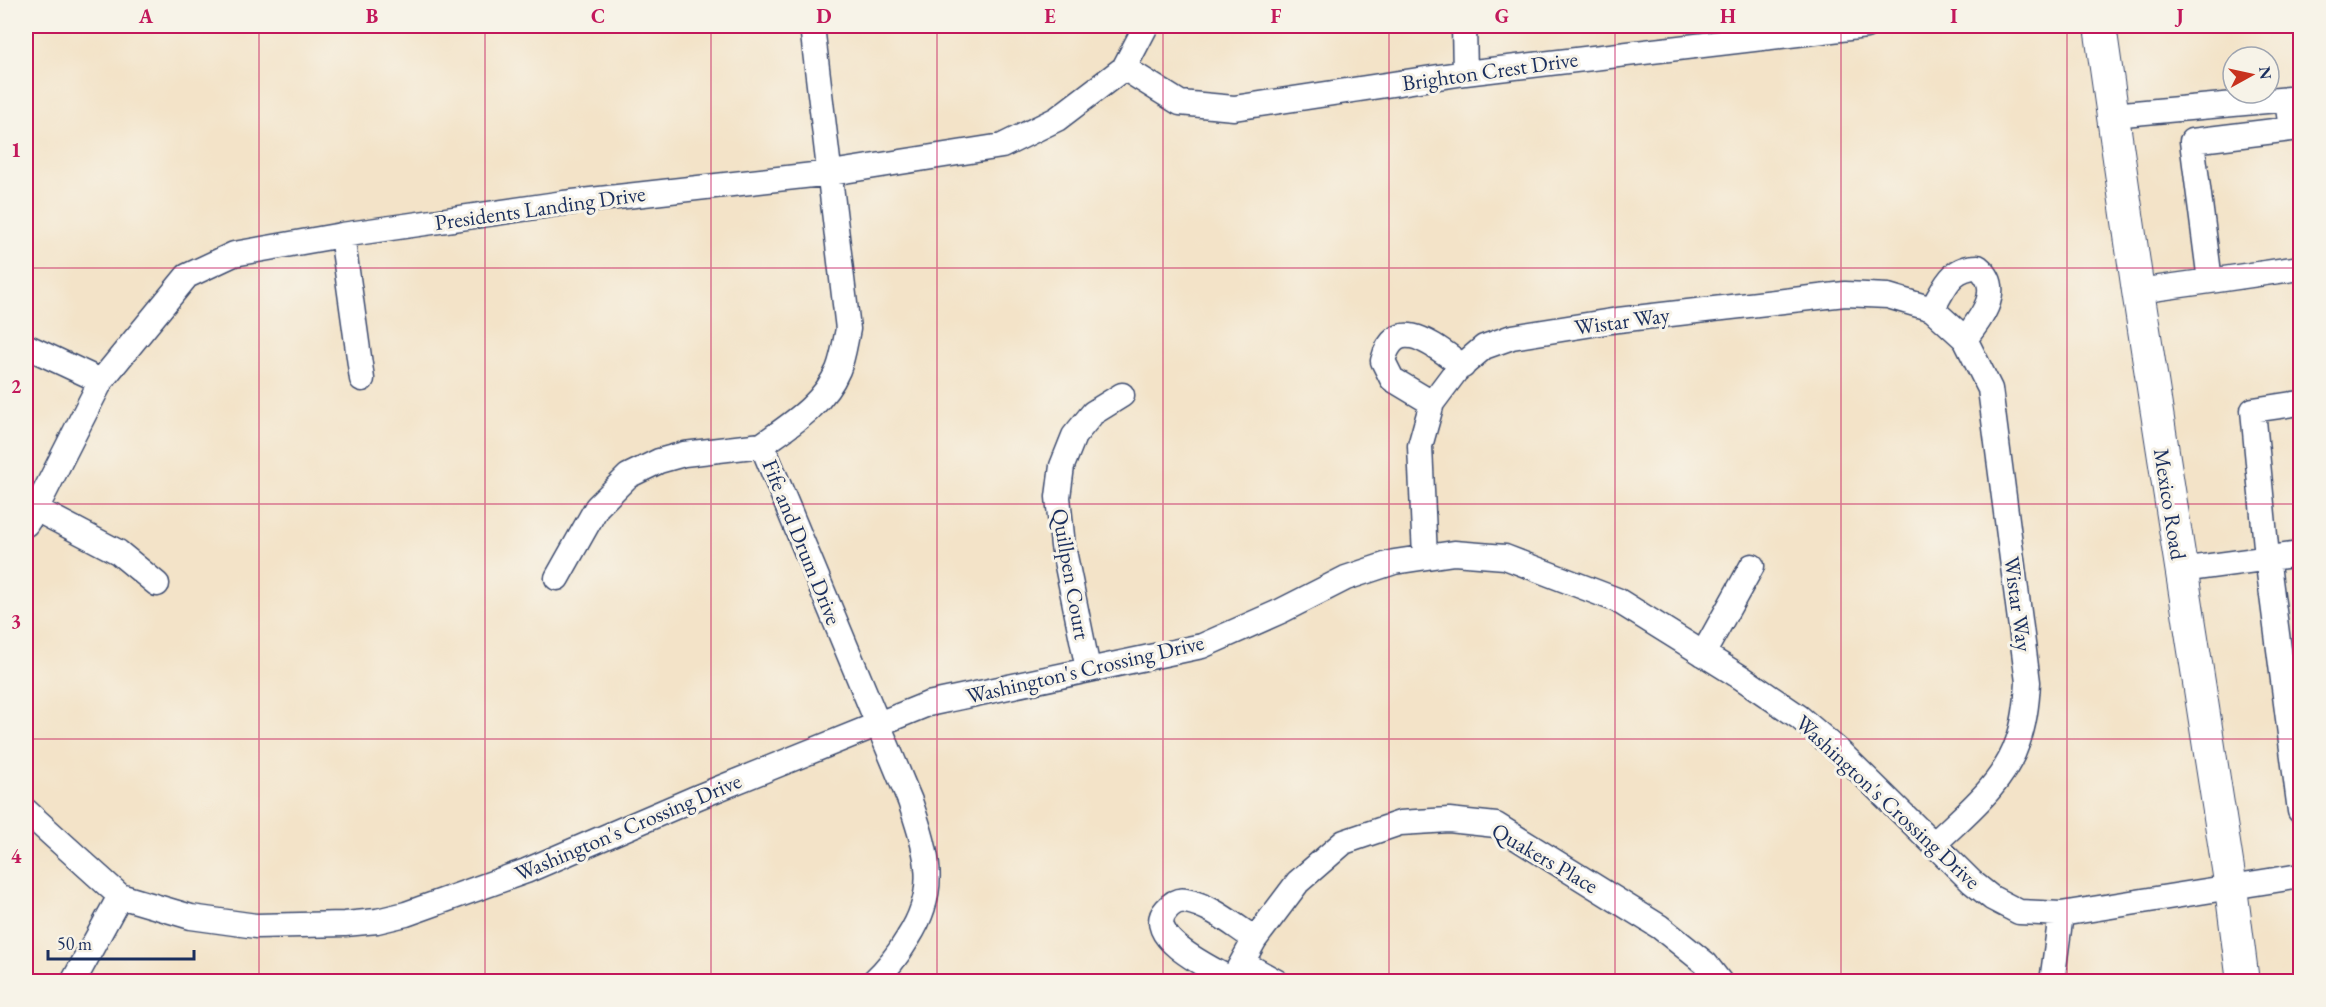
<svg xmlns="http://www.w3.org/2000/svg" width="2326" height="1007" viewBox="0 0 2326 1007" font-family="'EB Garamond',serif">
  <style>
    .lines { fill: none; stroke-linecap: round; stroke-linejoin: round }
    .minor-casing { stroke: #3b4a6e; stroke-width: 27 }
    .major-casing { stroke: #3b4a6e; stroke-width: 34 }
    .minor { stroke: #fff; stroke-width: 24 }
    .major { stroke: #fff; stroke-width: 32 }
    .grid { fill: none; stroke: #c2185b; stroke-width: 1.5; stroke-opacity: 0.55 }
    .labels { text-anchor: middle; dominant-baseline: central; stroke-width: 6; stroke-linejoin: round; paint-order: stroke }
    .street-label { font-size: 22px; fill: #1b2f5e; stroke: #f7f3e8 }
    .neatline { fill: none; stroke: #c2185b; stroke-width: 2 }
    .grid-label { font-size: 20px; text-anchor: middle; font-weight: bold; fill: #c2185b }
  </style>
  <rect width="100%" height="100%" fill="#f7f3e8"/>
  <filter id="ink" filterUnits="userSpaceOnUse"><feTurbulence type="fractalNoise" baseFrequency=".0167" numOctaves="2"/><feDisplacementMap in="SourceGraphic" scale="12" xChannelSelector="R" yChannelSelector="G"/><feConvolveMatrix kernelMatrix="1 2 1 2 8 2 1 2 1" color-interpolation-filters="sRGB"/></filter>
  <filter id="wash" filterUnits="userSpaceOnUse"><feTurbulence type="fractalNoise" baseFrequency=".008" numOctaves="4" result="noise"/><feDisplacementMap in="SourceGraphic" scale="24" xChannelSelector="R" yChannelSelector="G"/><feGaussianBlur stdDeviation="1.35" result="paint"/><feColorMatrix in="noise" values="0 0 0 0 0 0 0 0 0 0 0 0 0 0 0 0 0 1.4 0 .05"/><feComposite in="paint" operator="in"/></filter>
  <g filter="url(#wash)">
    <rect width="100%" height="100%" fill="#f3e3c8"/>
  </g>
  <g filter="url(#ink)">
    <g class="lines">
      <defs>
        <path id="minor" d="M 812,26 L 848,329 C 845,343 843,358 838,370 C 823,405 791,424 762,445 L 910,801 C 927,853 940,889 908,938 C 898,955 888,968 873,982
          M 1464,26 L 1465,73
          M 1124,68 L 1180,103 L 1234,108 L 1465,73 L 1866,26
          M 2112,115 L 2300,98
          M 342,235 L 362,379
          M 2210,281 L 2300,268
          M 2138,291 L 2210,281 L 2192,141 L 2291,129 L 2287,100
          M 1932,309 C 1945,288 1950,267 1978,267 C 2005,289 1981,318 1965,339
          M 26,346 L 101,381
          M 1432,403 L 1392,379 L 1383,361 C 1396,310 1438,349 1463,366
          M 2300,403 L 2253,410 L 2267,557 L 2300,811
          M 36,509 L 118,552 L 157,584
          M 26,524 L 36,509 L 101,381 L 187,276 L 234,254 L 342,235 L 564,203 L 831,173 L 1002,146 L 1057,119 L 1124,68 L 1146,26
          M 1425,557 L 1420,446 L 1432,403 L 1456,371 L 1484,347 L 1512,337 L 1618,320 L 1845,294 L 1888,296 L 1932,309 L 1965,339 L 1990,389 L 2028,682 C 2027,702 2025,722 2018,741 C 2004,784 1966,813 1935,843
          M 2181,570 L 2300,554
          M 557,578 L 597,507 L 628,476 L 659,461 L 684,454 L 762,445
          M 1703,654 L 1752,566
          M 1088,669 L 1063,546 L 1058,497 L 1062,466 L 1074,436 L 1093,413 L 1122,395
          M 26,811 L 120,896 L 191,917 L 256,926 L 345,924 L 377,921 L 406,914 L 526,871 L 698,797 L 928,704 L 1202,646 L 1281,611 L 1346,578 L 1394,562 L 1454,553 L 1505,557 L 1617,600 L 1742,678 L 1799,717 L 1840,752 L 1972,882 L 1992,898 L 2019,912 L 2061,914 L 2300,876
          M 1243,963 L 1277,982
          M 1232,980 C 1214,970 1142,937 1166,910 C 1171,904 1177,899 1186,901 C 1212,906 1233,925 1255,939
          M 73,982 L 120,896
          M 1231,982 L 1255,939 L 1298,882 L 1344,842 L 1400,823 L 1449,820 L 1496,825 L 1660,927 L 1706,964 L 1720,982
          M 2052,982 L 2061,914"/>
        <path id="major" d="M 2100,26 L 2138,291 L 2231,888 L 2243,982"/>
      </defs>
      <use href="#minor" class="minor-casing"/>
      <use href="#major" class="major-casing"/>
      <use href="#minor" class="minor"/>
      <use href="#major" class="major"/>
    </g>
  </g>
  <path class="grid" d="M 259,26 L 259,982M 485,26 L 485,982M 711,26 L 711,982M 937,26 L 937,982M 1163,26 L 1163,982M 1389,26 L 1389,982M 1615,26 L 1615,982M 1841,26 L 1841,982M 2067,26 L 2067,982M 26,268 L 2300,268M 26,504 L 2300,504M 26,739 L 2300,739"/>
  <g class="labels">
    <g class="street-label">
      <text transform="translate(1490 71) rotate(-8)">Brighton Crest Drive</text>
      <text transform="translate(540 208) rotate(-8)">Presidents Landing Drive</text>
      <text transform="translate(1622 321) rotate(-8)">Wistar Way</text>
      <text transform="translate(2170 504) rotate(81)">Mexico Road</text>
      <text transform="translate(802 542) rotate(68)">Fife and Drum Drive</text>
      <text transform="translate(1071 574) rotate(80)">Quillpen Court</text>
      <text transform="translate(2018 604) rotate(82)">Wistar Way</text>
      <text transform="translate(1085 669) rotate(-13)">Washington's Crossing Drive</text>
      <text transform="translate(1888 802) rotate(43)">Washington's Crossing Drive</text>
      <text transform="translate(628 827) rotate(-23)">Washington's Crossing Drive</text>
      <text transform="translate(1545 858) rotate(30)">Quakers Place</text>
    </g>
  </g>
  <rect width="2326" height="1007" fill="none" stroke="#f7f3e8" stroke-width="66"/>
  <g transform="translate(2251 75) rotate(82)"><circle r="28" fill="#f7f3e8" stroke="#9fa5b1" stroke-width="1.5"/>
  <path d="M0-4.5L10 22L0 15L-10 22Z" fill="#c8321e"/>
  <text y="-9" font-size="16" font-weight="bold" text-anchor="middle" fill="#1b2f5e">N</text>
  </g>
  <path d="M48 950v9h146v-9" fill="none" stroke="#1b2f5e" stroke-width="3"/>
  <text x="57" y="950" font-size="18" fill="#1b2f5e" stroke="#f7f3e8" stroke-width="4.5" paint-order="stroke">50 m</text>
  <rect x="33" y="33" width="2260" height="941" class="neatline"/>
  <g class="grid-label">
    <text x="146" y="23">A</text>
    <text x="372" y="23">B</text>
    <text x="598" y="23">C</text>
    <text x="824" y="23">D</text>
    <text x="1050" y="23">E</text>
    <text x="1276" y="23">F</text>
    <text x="1502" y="23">G</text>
    <text x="1728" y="23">H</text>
    <text x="1954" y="23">I</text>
    <text x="2180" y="23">J</text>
    <text x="16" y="157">1</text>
    <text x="16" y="393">2</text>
    <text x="16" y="628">3</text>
    <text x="16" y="863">4</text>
  </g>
</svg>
